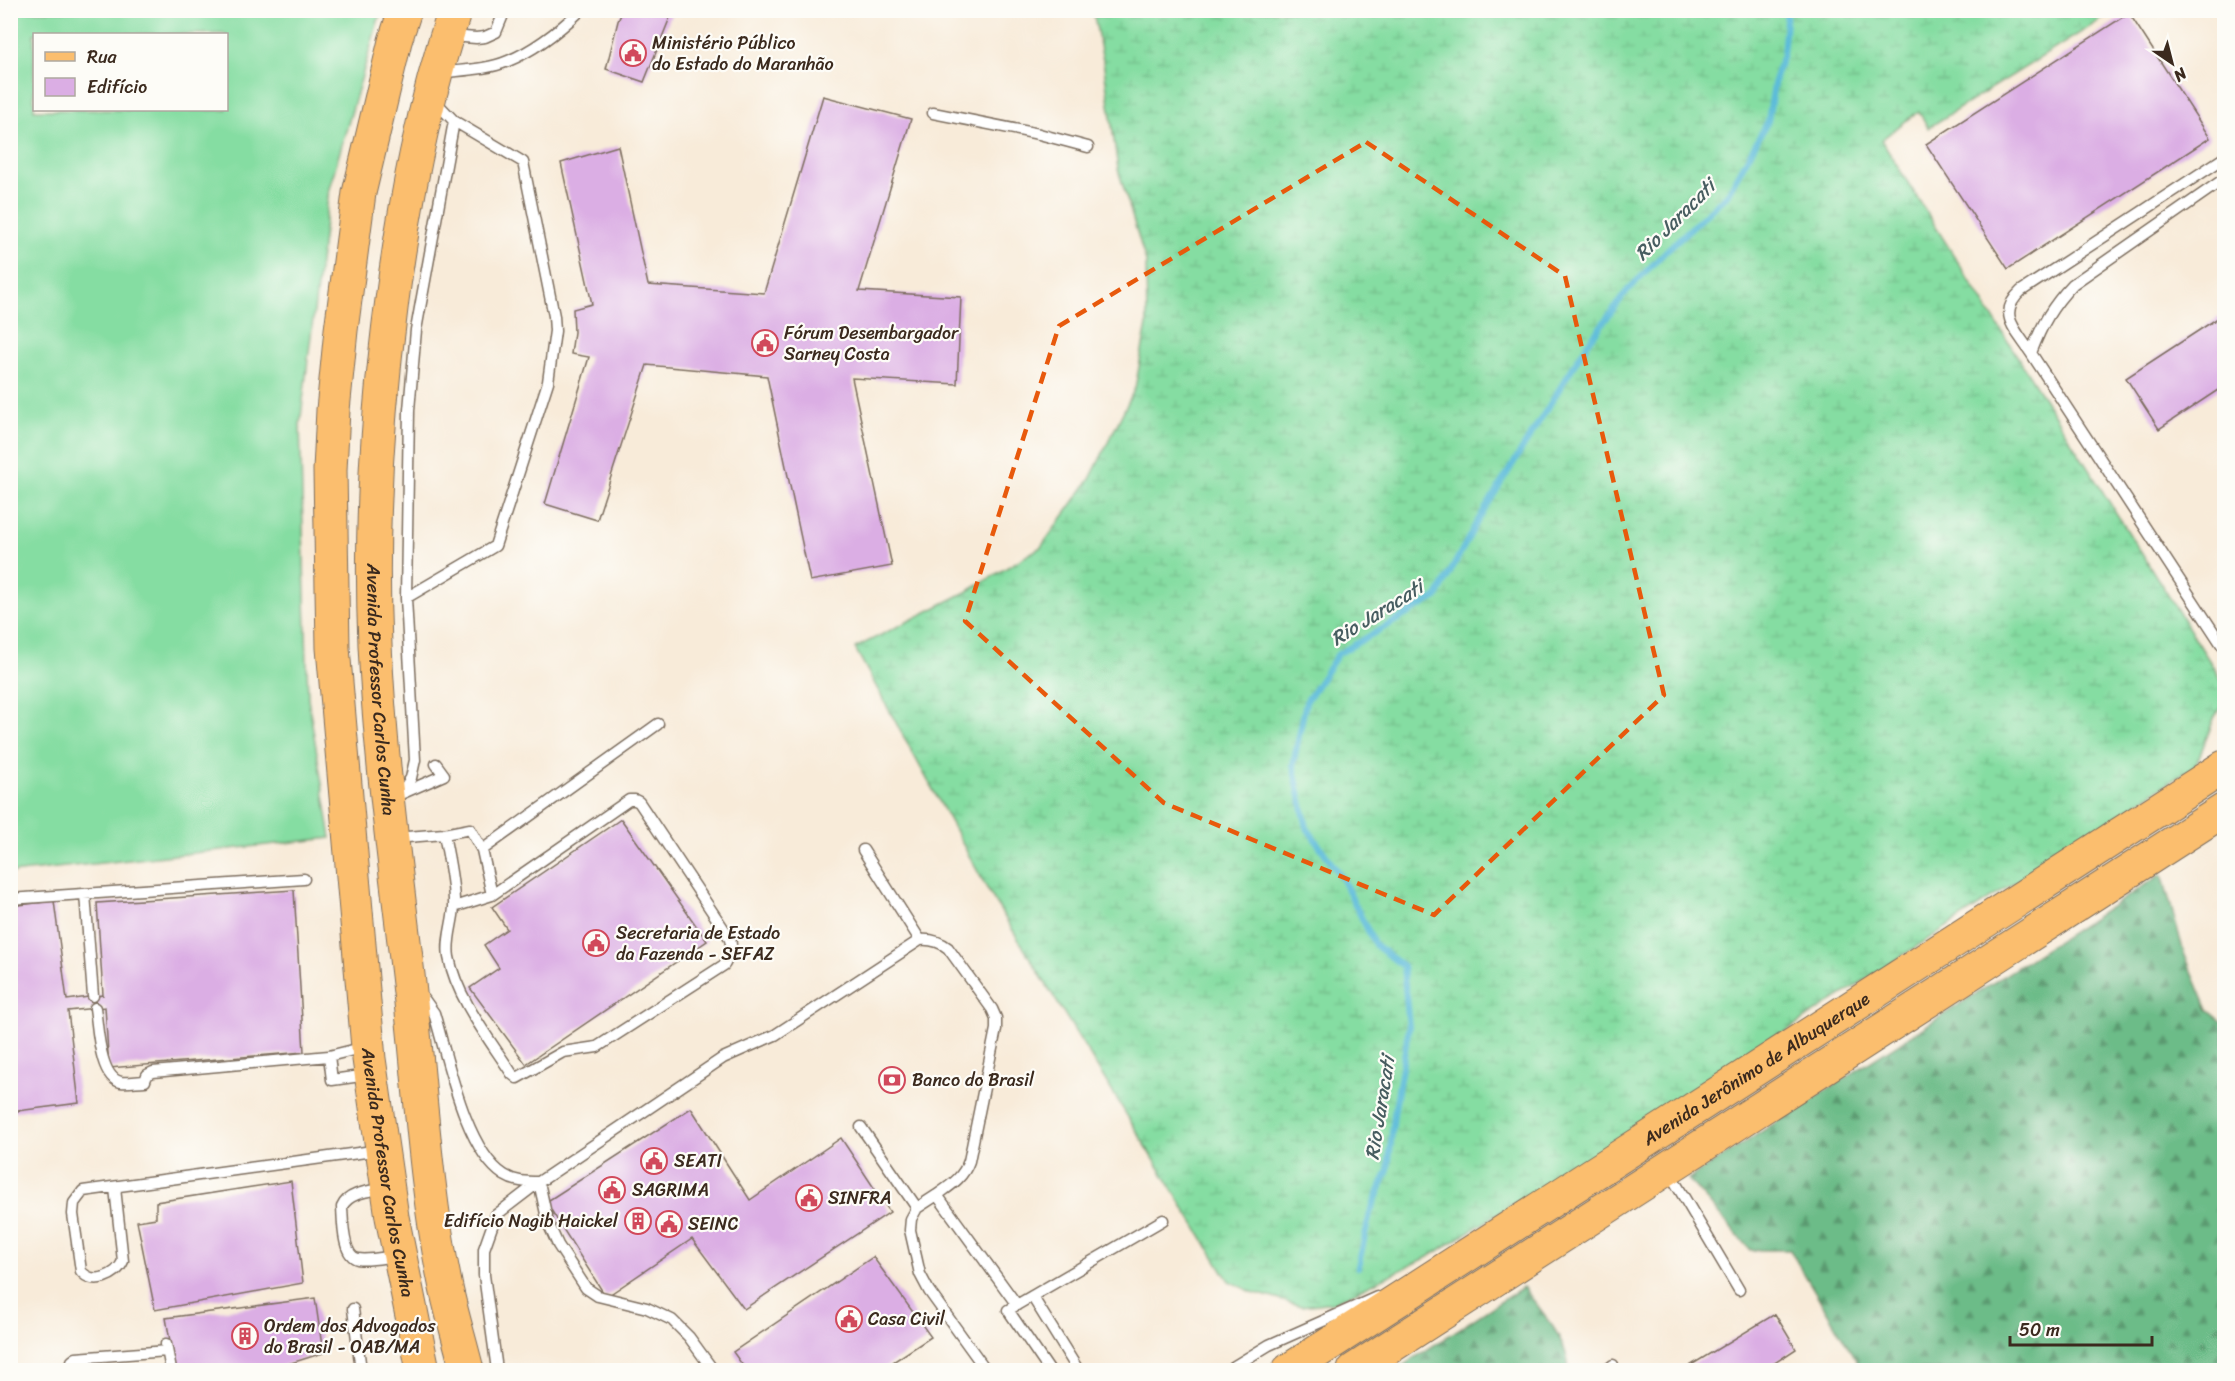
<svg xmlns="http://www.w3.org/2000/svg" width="2235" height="1381" viewBox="0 0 2235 1381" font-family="Sriracha,sans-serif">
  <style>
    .grass { fill: #85dda2; stroke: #608460; stroke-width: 1.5; fill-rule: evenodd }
    .forest { fill: url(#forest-firs); stroke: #547353; stroke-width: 1.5 }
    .wetland { fill: url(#wetland-marsh); stroke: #608460; stroke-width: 1.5 }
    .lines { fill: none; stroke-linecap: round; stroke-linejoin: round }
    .stream { stroke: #5cbbda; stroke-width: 6 }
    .building { fill: #dbaee4 }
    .service-casing { stroke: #7d6e5f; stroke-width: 13 }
    .primary-casing { stroke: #7d6e5f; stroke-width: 35 }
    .service { stroke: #fff; stroke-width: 10 }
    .primary { stroke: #fbbe6e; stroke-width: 33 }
    .marked { fill: none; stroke: #e8590c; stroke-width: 4.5; stroke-dasharray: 12 8; stroke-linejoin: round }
    .labels { text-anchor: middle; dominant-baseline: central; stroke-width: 4.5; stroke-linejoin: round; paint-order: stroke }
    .poi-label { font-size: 18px; fill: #3b2a1e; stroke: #fdfcf7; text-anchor: start }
    .street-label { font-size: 18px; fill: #3b2a1e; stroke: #fdfcf7 }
    .water-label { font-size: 20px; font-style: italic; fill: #475d60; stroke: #fdfcf7 }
  </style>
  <defs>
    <pattern id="forest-firs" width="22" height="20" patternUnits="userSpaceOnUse" patternTransform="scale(1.5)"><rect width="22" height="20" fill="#6cbc88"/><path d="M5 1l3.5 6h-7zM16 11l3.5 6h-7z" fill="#5a996f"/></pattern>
    <pattern id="wetland-marsh" width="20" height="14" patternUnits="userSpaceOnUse" patternTransform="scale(1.5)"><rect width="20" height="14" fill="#85dda2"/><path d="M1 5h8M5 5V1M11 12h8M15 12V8" fill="none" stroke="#74be8b"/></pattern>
  </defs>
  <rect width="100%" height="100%" fill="#fdfcf7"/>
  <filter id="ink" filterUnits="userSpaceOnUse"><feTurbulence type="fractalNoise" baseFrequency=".0167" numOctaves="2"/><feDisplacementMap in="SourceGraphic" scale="12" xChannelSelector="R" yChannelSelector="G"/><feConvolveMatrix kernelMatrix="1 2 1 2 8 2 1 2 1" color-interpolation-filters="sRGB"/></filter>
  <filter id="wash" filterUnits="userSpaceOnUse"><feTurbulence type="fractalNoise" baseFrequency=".008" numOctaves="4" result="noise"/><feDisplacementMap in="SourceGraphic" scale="24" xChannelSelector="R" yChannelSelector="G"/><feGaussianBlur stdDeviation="1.35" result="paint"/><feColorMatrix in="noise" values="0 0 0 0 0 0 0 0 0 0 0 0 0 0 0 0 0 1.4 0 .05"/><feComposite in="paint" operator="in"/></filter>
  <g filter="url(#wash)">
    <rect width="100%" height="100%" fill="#f8ebd9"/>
    <path class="grass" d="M 10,11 L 381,11 L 329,189 L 300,425 L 308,699 L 331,838 L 11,873 ZM 34,34 L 226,34 L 226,110 L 34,110 Z"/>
    <path class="forest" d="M 2162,874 L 2184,953 L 2208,1010 L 2224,1023 L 2224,1370 L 1862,1370 L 1790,1250 L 1750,1250 L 1688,1179 Z
      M 1523,1287 C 1542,1312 1567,1338 1569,1370 L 1396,1370 Z"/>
    <path class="wetland" d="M 1093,11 L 2115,11 L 1928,128 L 1919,111 L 1881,140 L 2224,684 L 2224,705 L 2215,716 L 2196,765 L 1629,1133 L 1430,1256 L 1334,1302 L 1301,1306 L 1252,1292 L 1229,1281 L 988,890 L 855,648 L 970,590 L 1041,547 L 1090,479 L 1135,388 L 1147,325 L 1146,262 L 1118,169 L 1103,60 Z"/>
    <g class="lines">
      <path class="stream" d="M 1358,1267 L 1370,1213 L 1388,1170 L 1394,1114 L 1409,1027 L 1403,966 L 1375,945 L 1342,878 L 1307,828 L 1293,765 L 1306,702 L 1338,654 L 1437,597 L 1477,522 L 1586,346 L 1627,291 L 1667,250 L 1727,195 L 1768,121 L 1775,78 L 1783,54 L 1787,10"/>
    </g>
    <g id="blocks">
      <path class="building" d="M 623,10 L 673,10 L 644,82 L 606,69 L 618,21 Z
        M 2129,13 L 2210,138 L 2008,269 L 1926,144 Z
        M 823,96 L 911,119 L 859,291 L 961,297 L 957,384 L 852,378 L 892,566 L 810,581 L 767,376 L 647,365 L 597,520 L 545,504 L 589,357 L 571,354 L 574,332 L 573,309 L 592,304 L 561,163 L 618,146 L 648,285 L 764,293 Z
        M 2224,314 L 2224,386 L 2159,429 L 2126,378 Z
        M 621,819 L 707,941 L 526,1064 L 470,988 L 499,968 L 484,945 L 507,929 L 492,907 Z
        M 294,890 L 304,1052 L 109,1068 L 105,1007 L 68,1011 L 79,1103 L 10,1112 L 10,906 L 54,901 L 67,1000 L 103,995 L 97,903 Z
        M 691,1108 L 750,1200 L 841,1138 L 890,1212 L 744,1309 L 692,1239 L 606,1297 L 546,1202 Z
        M 291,1181 L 303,1283 L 155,1310 L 137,1221 L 156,1218 L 156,1202 Z
        M 873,1257 L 931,1337 L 881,1370 L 746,1370 L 733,1352 Z
        M 315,1298 L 323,1353 L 269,1370 L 175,1370 L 166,1318 Z
        M 1775,1314 L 1796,1349 L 1764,1370 L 1683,1370 Z"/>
    </g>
  </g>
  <g filter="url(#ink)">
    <use href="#blocks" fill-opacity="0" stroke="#7d6e5f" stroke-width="1.5"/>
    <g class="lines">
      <defs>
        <path id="service" d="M 452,36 L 476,38 L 485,37 L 496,32 L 505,10
          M 439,73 C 462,70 487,70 508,61 C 535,50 560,30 581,10
          M 933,113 L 1039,134 L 1088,147
          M 2224,158 L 2021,291 C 1996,314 2016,330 2031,353 C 2042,324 2052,306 2073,284 L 2224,179
          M 2031,353 L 2224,648
          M 406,598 L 409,410 L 416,330 L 454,121
          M 403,793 L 444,775 L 436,764
          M 395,803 L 411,778 L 415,760 L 406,598 L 495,546 L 548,382 L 555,331 L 554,316 L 523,162 L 454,121 L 434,100
          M 444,834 C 448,856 455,885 454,907 C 453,924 446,940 449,957 C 456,997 490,1040 512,1074 L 517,1078 L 563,1052 L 597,1047 L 724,965 C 730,954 734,949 729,937 L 639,802 L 635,800 L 629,800 L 492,895 L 454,907
          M 395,838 L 444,834 L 470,829 L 482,850 L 492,895
          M 482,850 L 658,724
          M 863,850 L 920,940
          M 85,894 L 93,996
          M 10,899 L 304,879
          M 419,995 L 424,999 L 434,1013 C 447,1056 465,1150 504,1175 C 515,1182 526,1182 539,1182
          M 95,1008 C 98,1026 99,1078 121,1082 C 128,1083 138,1081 145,1081 L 147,1075 L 153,1072 L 329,1056 L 332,1080 L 368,1075
          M 329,1056 L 365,1047
          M 861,1127 L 917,1208
          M 1669,1172 L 1739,1290
          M 539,1182 L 548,1223 L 558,1245 L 586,1288 L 598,1296 L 647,1308 L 672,1320 L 689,1337 L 713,1370
          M 115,1188 L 123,1261 C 117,1276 92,1286 81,1271 L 73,1214 L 74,1203 L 83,1191 L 380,1150
          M 386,1188 C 371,1191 348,1192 342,1207 C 343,1220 342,1256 358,1259 C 369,1261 385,1257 396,1256
          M 937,1195 L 917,1208 L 911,1219 L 910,1230 L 920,1274 L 929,1291 L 986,1370
          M 1032,1296 L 1078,1370
          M 353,1309 L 361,1370
          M 166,1344 L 171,1370
          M 71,1370 L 72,1361 L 76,1358 L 167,1351
          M 497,1370 L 484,1275 L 484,1249 L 496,1215 L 539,1182 L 723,1058 L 775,1035 L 920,940 C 931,939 939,941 948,948 L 992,1009 L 996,1018 L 996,1029 L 969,1161 C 963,1178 951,1185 937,1195 L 1017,1305
          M 1049,1370 L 1008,1310 L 1163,1220
          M 1228,1370 L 1269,1345 L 1377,1297
          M 1607,1370 L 1613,1365"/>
        <g id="primary">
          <path id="s1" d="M 405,10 L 395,41 L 359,193 L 341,330 L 333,410 L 330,470 L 333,648 L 369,1059 L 392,1217 L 423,1370"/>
          <path id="s2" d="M 455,10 C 423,105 405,201 392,300 C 377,414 370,530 375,645 C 380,755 395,865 408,975 C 420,1077 424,1182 445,1283 C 451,1313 460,1341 467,1370"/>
          <path id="s3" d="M 1289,1370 L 2224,767"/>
          <path d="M 1354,1370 L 2224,810"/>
        </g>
      </defs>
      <use href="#service" class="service-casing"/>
      <use href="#primary" class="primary-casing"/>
      <use href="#service" class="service"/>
      <use href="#primary" class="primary"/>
    </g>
  </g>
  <path class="marked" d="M 1366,142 L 1565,276 L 1664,695 L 1434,915 L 1164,803 L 965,621 L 1059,326 Z"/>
  <defs>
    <symbol id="civic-ring" viewBox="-11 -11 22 22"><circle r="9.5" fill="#fdfcf7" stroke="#d1495b" stroke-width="1.5"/><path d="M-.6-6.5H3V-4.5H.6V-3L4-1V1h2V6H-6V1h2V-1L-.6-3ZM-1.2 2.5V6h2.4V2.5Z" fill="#d1495b"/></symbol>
    <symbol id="bank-ring" viewBox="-11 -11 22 22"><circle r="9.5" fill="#fdfcf7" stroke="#d1495b" stroke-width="1.5"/><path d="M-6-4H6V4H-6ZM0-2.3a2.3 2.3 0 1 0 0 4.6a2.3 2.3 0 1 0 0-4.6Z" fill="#d1495b"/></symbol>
    <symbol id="building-ring" viewBox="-11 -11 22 22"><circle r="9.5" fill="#fdfcf7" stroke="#d1495b" stroke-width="1.5"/><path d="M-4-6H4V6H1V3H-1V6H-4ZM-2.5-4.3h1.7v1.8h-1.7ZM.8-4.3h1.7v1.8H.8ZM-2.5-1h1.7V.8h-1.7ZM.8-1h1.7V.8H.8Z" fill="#d1495b"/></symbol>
  </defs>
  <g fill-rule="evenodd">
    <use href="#civic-ring" x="618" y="38" width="30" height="30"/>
    <use href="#civic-ring" x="750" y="328" width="30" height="30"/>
    <use href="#civic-ring" x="581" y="928" width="30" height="30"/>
    <use href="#bank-ring" x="877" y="1065" width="30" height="30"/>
    <use href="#civic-ring" x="639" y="1146" width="30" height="30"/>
    <use href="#civic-ring" x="597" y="1175" width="30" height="30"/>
    <use href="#civic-ring" x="794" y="1183" width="30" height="30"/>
    <use href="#building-ring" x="623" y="1206" width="30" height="30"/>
    <use href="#civic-ring" x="654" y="1209" width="30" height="30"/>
    <use href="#civic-ring" x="834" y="1304" width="30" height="30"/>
    <use href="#building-ring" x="230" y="1321" width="30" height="30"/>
  </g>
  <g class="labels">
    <g class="poi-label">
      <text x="652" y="43">Ministério Público<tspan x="652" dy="21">do Estado do Maranhão</tspan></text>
      <text x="784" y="333">Fórum Desembargador<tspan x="784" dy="21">Sarney Costa</tspan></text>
      <text x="616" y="933">Secretaria de Estado<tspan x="616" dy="21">da Fazenda - SEFAZ</tspan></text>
      <text x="912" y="1080">Banco do Brasil</text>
      <text x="674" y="1161">SEATI</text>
      <text x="632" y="1190">SAGRIMA</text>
      <text x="828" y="1198">SINFRA</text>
      <text x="618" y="1221" text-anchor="end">Edifício Nagib Haickel</text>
      <text x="688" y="1224">SEINC</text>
      <text x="868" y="1319">Casa Civil</text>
      <text x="264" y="1326">Ordem dos Advogados<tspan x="264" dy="21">do Brasil - OAB/MA</tspan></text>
    </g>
    <g class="street-label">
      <text stroke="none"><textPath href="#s2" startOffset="688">Avenida Professor Carlos Cunha</textPath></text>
      <text stroke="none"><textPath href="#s3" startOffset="556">Avenida Jerônimo de Albuquerque</textPath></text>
      <text stroke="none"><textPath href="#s1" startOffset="1173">Avenida Professor Carlos Cunha</textPath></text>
    </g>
    <g class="water-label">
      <text transform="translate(1675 220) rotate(-45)">Rio Jaracati</text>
      <text transform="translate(1377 613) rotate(-32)">Rio Jaracati</text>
      <text transform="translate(1380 1108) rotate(-81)">Rio Jaracati</text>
    </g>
  </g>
  <rect width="2235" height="1381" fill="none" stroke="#fdfcf7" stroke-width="36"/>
  <rect x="33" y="33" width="195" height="78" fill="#fdfcf7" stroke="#afa8a0" stroke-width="1.5"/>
  <rect x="45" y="52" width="30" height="9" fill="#fbbe6e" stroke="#afa8a0" stroke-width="1.5"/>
  <text x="87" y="63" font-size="18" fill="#3b2a1e">Rua</text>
  <rect x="45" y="78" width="30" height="18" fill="#dbaee4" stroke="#afa8a0" stroke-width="1.5"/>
  <text x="87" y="93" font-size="18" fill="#3b2a1e">Edifício</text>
  <g transform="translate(2172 63) rotate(145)" stroke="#fdfcf7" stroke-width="4.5" paint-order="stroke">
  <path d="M0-4.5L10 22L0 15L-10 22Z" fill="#3b2a1e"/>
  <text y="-9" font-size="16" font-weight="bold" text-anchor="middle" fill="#3b2a1e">N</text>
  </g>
  <path d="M2010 1336v9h142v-9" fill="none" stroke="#3b2a1e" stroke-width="3"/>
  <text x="2019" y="1336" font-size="18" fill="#3b2a1e" stroke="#fdfcf7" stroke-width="4.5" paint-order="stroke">50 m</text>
</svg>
